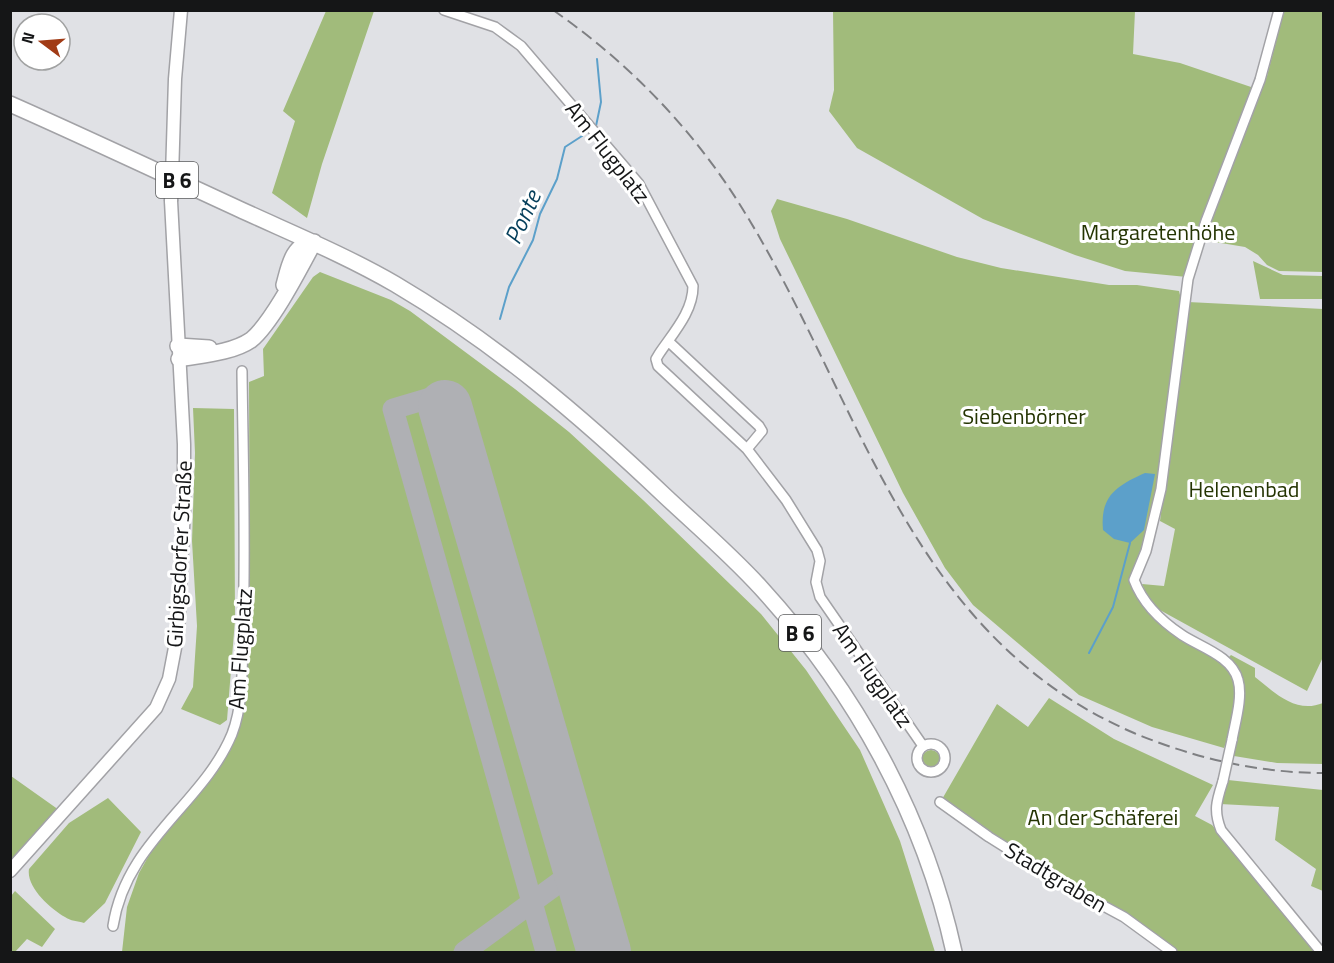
<svg xmlns="http://www.w3.org/2000/svg" width="1334" height="963" viewBox="0 0 1334 963" font-family="'Titillium Web',sans-serif">
  <style>
    .green { fill: #a1bb7b }
    .water { fill: #5ca0ca }
    .lines { fill: none; stroke-linecap: round; stroke-linejoin: round }
    .stream { stroke: #5ca0ca; stroke-width: 2 }
    .taxiway { stroke: #afb0b4; stroke-width: 21 }
    .runway { stroke: #afb0b4; stroke-width: 54 }
    .minor-casing { stroke: #a2a2a6; stroke-width: 12 }
    .tertiary-casing { stroke: #a2a2a6; stroke-width: 15 }
    .primary-casing { stroke: #a2a2a6; stroke-width: 18 }
    .minor { stroke: #fff; stroke-width: 9 }
    .tertiary { stroke: #fff; stroke-width: 12 }
    .primary { stroke: #fff; stroke-width: 15 }
    .rail { stroke: #7e7f82; stroke-width: 2; stroke-dasharray: 12 6; stroke-linecap: butt }
    .minor-bridge-casing { stroke: #a2a2a6; stroke-width: 12; stroke-linecap: butt }
    .tertiary-bridge-casing { stroke: #a2a2a6; stroke-width: 15; stroke-linecap: butt }
    .minor-bridge { stroke: #fff; stroke-width: 9 }
    .tertiary-bridge { stroke: #fff; stroke-width: 12 }
    .labels { text-anchor: middle; dominant-baseline: central; stroke-width: 6; stroke-linejoin: round; paint-order: stroke }
    .shield { fill: #fff; stroke: #5b5c5d; stroke-width: 1.5 }
    .shield-label { font-size: 21px; font-weight: bold; fill: #151617 }
    .street-label { font-size: 22px; fill: #151617; stroke: #fff }
    .park-label { font-size: 22px; fill: #243402; stroke: #fff }
    .water-label { font-size: 24px; font-style: italic; fill: #053f5b; stroke: #fff }
  </style>
  <rect width="100%" height="100%" fill="#e0e1e5"/>
  <path class="green" d="M 326,11 L 374,11 L 322,164 L 307,218 L 272,193 L 295,121 L 283,111 Z
    M 833,11 L 1135,11 L 1133,54 L 1180,63 L 1254,88 L 1187,277 L 1125,271 L 1075,255 L 983,219 L 857,148 L 829,111 L 834,90 Z
    M 1284,11 L 1323,11 L 1323,272 L 1279,271 L 1267,265 L 1258,255 L 1245,247 L 1203,240 L 1267,76 Z
    M 777,199 L 847,219 L 957,257 L 1001,268 L 1109,285 L 1137,285 L 1179,291 L 1181,299 L 1164,444 L 1151,521 L 1132,581 L 1140,602 L 1178,635 L 1231,666 L 1239,681 L 1235,719 L 1224,748 L 1152,727 L 1079,695 L 973,605 L 945,568 L 903,493 L 780,239 L 771,211 Z
    M 1253,261 L 1283,275 L 1323,276 L 1323,299 L 1260,299 Z
    M 320,272 L 391,300 L 410,311 L 515,389 L 569,432 L 643,500 L 761,614 L 806,670 L 860,750 L 900,841 L 935,952 L 122,952 L 127,907 L 139,873 L 157,841 L 230,751 L 242,720 L 250,627 L 249,382 L 264,376 L 263,349 L 313,277 Z
    M 1188,302 L 1323,309 L 1324,655 L 1307,691 L 1158,609 L 1148,597 L 1142,584 L 1164,586 L 1175,529 L 1160,521 Z
    M 193,408 L 234,409 L 235,620 L 227,720 L 220,725 L 181,709 L 193,687 L 197,626 L 192,541 L 195,453 Z
    M 1231,655 L 1255,668 L 1255,677 C 1275,693 1296,714 1323,703 L 1323,764 L 1277,763 L 1234,756 C 1239,721 1254,687 1228,658 Z
    M 1049,698 L 1114,739 L 1213,785 L 1195,816 L 1212,825 L 1317,952 L 1176,952 L 941,801 L 997,704 L 1028,727 Z
    M922 759a9 9 0 1 1 18 0a9 9 0 1 1-18 0Z
    M 11,776 L 59,810 L 11,865 Z
    M 1228,780 L 1323,790 L 1323,891 L 1311,886 L 1316,869 L 1275,840 L 1279,807 L 1220,804 Z
    M 108,798 L 141,832 L 105,903 L 84,923 C 78,921 70,921 65,917 C 50,908 26,887 29,869 L 69,823 Z
    M 15,891 L 55,929 L 42,947 L 27,939 L 15,952 L 11,952 L 11,896 Z"/>
  <path class="water" d="M 1145,473 L 1155,474 L 1144,530 L 1130,543 L 1114,539 L 1103,530 C 1100,496 1116,486 1145,473 Z"/>
  <g class="lines">
    <path class="stream" d="M 596,126 L 601,102 L 597,59
      M 500,319 L 509,287 L 533,240 L 540,214 L 557,179 L 565,147 L 582,136
      M 1089,653 L 1113,607 L 1130,543"/>
    <path class="taxiway" d="M 445,407 L 430,398 L 393,409 L 546,952
      M 464,952 L 579,868"/>
    <path class="runway" d="M 445,407 L 604,952"/>
    <defs>
      <path id="minor" d="M 444,10 L 495,27 L 521,46 L 639,184 L 693,286 C 693,312 673,333 659,354 L 656,359 L 658,366 L 747,449 L 786,500 L 817,550 L 820,561 L 816,582 L 820,597 L 923,746
        M 668,341 L 759,426 L 762,431 L 747,449
        M 1232,740 C 1235,723 1243,697 1238,680 C 1232,656 1200,647 1182,635 C 1161,621 1143,604 1134,580 L 1146,551 L 1161,489 L 1188,279 L 1206,221 L 1260,80 L 1279,10
        M917 758a14 14 0 1 1 28 0a14 14 0 1 1-28 0Z
        M 1223,781 C 1217,800 1213,810 1221,830 L 1321,952
        M 940,802 L 989,837 L 1074,890 L 1124,917 L 1172,952
        M 113,926 C 126,841 203,804 232,734 C 244,703 242,664 243,631 C 246,544 243,457 242,371"/>
      <path id="tertiary" d="M 172,176 L 175,79 L 181,10
        M 10,871 L 156,708 L 169,679 L 178,632 L 184,507 L 184,444 L 171,201"/>
      <path id="primary" d="M 10,104 C 87,138 163,174 239,209 C 291,233 345,255 395,284 C 495,343 581,416 665,496 C 697,526 731,555 761,588 C 855,691 924,815 954,952
        M 284,285 C 289,267 292,244 314,242
        M 178,346 L 209,348
        M 179,359 C 201,355 232,353 251,340 C 272,323 300,268 314,242"/>
    </defs>
    <use href="#minor" class="minor-casing"/>
    <use href="#tertiary" class="tertiary-casing"/>
    <use href="#primary" class="primary-casing"/>
    <use href="#minor" class="minor"/>
    <use href="#tertiary" class="tertiary"/>
    <use href="#primary" class="primary"/>
    <path class="rail" d="M 553,10 C 629,63 693,129 742,208 C 861,399 906,635 1134,733 C 1194,758 1258,773 1324,773"/>
    <defs>
      <path id="minor-bridge" d="M 1223,781 L 1232,740"/>
      <path id="tertiary-bridge" d="M 171,201 L 172,176"/>
    </defs>
    <use href="#minor-bridge" class="minor-bridge-casing"/>
    <use href="#tertiary-bridge" class="tertiary-bridge-casing"/>
    <use href="#minor-bridge" class="minor-bridge"/>
    <use href="#tertiary-bridge" class="tertiary-bridge"/>
  </g>
  <g class="labels">
    <g class="shield">
      <rect x="156" y="162" width="42" height="36" rx="4.5"/>
      <rect x="779" y="615" width="42" height="36" rx="4.5"/>
    </g>
    <g class="shield-label">
      <text x="177" y="180">B 6</text>
      <text x="800" y="633">B 6</text>
    </g>
    <g class="street-label">
      <text transform="translate(608 152) rotate(52)">Am Flugplatz</text>
      <text transform="translate(179 554) rotate(-87)">Girbigsdorfer Straße</text>
      <text transform="translate(240 649) rotate(-86)">Am Flugplatz</text>
      <text transform="translate(873 675) rotate(55)">Am Flugplatz</text>
      <text transform="translate(1056 877) rotate(31)">Stadtgraben</text>
    </g>
    <g class="park-label">
      <text x="1158" y="232">Margaretenhöhe</text>
      <text x="1024" y="416">Siebenbörner</text>
      <text x="1244" y="489">Helenenbad</text>
      <text x="1103" y="817">An der Schäferei</text>
    </g>
    <g class="water-label">
      <text transform="translate(522 217) rotate(-66)">Ponte</text>
    </g>
  </g>
  <rect width="1334" height="963" fill="none" stroke="#151617" stroke-width="24"/>
  <g transform="translate(42 42) rotate(286)"><circle r="28" fill="#ffffff" stroke="#a1a2a2" stroke-width="1.5"/>
  <path d="M0-4.5L10 22L0 15L-10 22Z" fill="#a13b15"/>
  <text y="-9" font-size="16" font-weight="bold" text-anchor="middle" fill="#151617">N</text>
  </g>
</svg>
